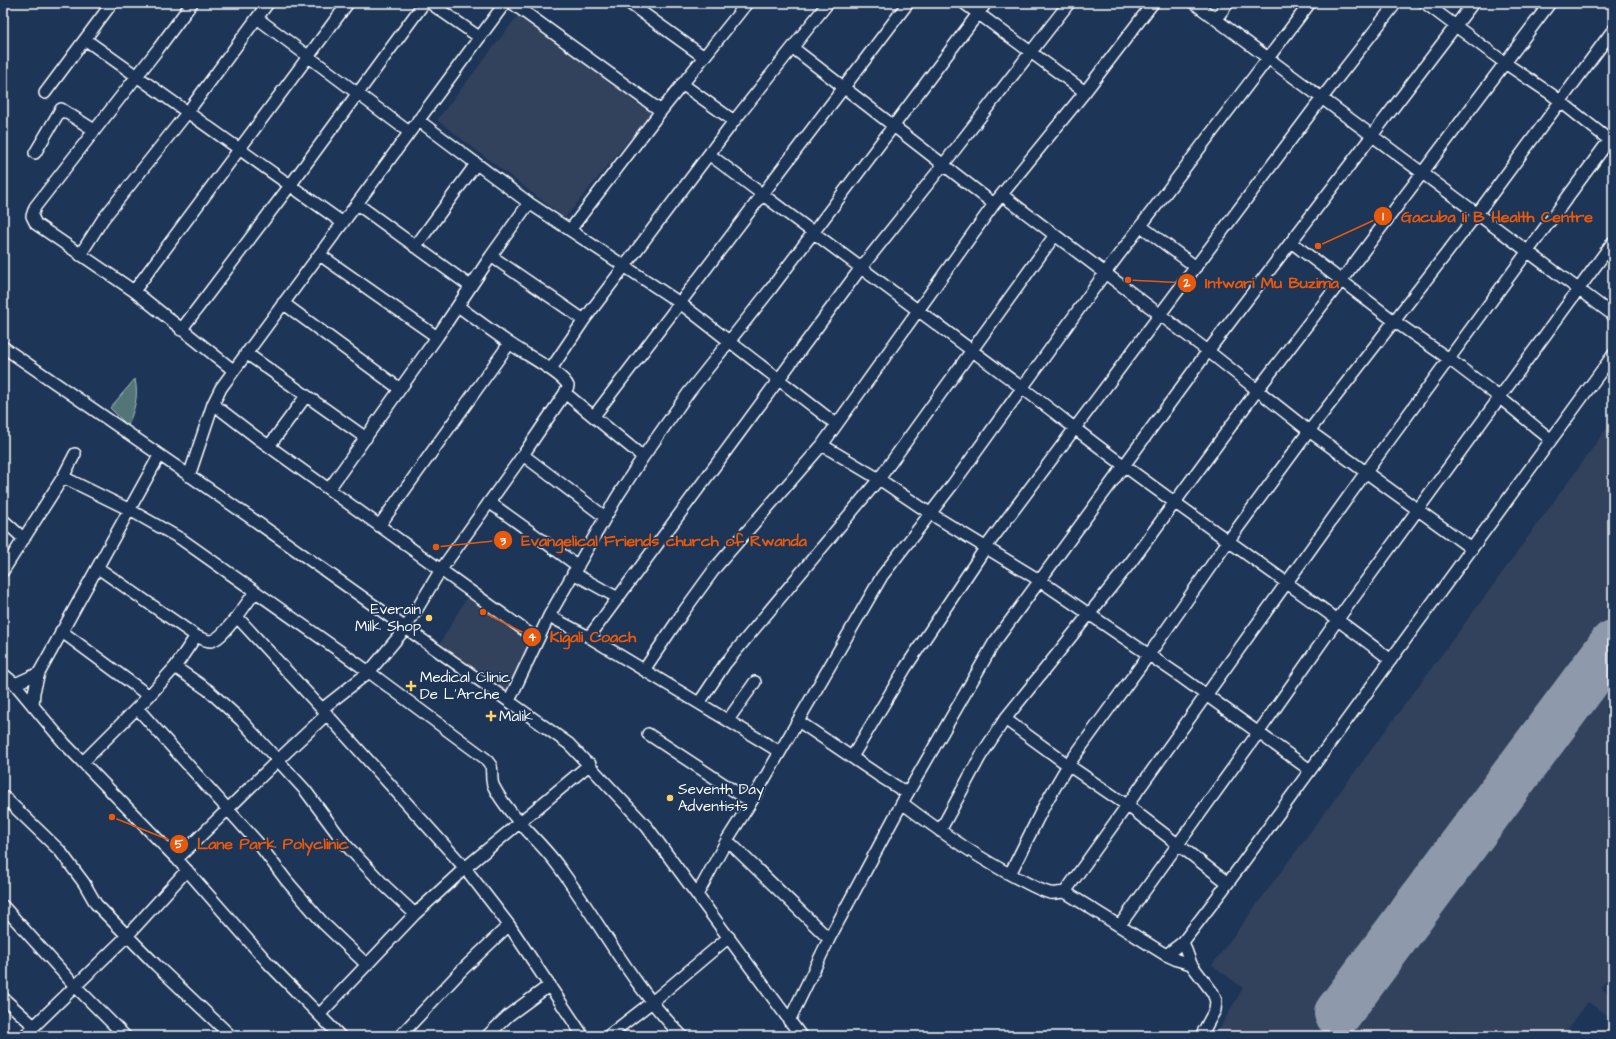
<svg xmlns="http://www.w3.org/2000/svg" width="1616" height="1039" viewBox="0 0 1616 1039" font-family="'Architects Daughter',sans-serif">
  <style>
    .built { fill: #31425d }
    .green { fill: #527577; stroke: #a8babb }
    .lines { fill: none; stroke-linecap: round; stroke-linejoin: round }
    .taxiway { stroke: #8e9aab; stroke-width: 19 }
    .runway { stroke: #8e9aab; stroke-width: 48 }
    .minor-casing { stroke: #fff; stroke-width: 14 }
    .minor { stroke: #1d3557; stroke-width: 11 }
    .poi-dot { fill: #ffd166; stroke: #1d3557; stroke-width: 1.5 }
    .labels { text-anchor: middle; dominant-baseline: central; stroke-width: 3.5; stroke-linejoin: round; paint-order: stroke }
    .poi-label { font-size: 15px; fill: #fff; stroke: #1d3557; text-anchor: start }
    .leader { fill: none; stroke: #e8590c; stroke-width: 1.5 }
    .callout-dot { fill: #e8590c; stroke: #1d3557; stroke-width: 1.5 }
    .mark-label { font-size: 12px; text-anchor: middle; font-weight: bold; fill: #fff }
    .callout-label { font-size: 16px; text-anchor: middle; font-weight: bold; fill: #e8590c; stroke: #1d3557; stroke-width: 3.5; stroke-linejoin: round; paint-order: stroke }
  </style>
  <rect width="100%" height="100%" fill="#1d3557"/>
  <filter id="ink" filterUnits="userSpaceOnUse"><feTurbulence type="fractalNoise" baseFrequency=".025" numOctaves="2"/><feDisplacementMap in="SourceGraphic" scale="8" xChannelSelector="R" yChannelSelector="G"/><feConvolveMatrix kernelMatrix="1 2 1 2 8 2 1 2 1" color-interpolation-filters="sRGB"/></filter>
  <g filter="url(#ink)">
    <path class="built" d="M 519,14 L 651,113 L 565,218 L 437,120 Z
      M 1613,420 L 1613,971 L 1601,988 L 1613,997 L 1613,1020 L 1588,1002 L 1563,1036 L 1215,1036 L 1243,988 L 1212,965 L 1502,573 Z
      M 468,595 L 532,640 L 505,693 L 438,647 Z"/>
    <path class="green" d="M 135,379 C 139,398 134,409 128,426 L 110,408 Z"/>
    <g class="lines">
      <path class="taxiway" d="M 1595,668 L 1613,657"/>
      <path class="runway" d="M 1338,1013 L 1613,644"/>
      <defs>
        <path id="minor" d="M 192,3 L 158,49 L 35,207 L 32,216 L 36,224 L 134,291 L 233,370
          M 430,3 L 479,37
          M 512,3 L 661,111
          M 629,3 L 704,57
          M 964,3 L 1085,92
          M 1194,3 L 1613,315
          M 1425,3 L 1505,63 L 1551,94 L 1613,143
          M 257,18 L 409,132
          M 1216,19 L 1228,3
          M 86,40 L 343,223
          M 793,48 L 994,204
          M 682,84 L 734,121
          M 45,93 L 112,3
          M 418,120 L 529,203 L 680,303 L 836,424
          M 35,153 L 61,109 L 94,130
          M 710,155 C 813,233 917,309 1021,387 C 1056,413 1090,441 1126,467 C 1214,532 1304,593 1391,660
          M 1002,195 L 1208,351 L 1309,431 L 1472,549
          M 357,204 L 470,286
          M 1141,226 L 1196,267
          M 570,230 L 661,111 L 747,3
          M 1291,242 L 1394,321 L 1449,359 L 1499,397 L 1550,439
          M 415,247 L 476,164
          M 80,255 L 103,219 L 187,113 L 268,3
          M 320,255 L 437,337
          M 491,256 L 584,320
          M 134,291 L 348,3
          M 283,303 L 400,389
          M 181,330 L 289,187 L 424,3
          M 3,347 L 251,518 L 569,744 L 647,827 L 801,1036
          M 246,353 L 366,438
          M 551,369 L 584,320 L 734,121 L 828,3
          M 565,393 L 643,457
          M 213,404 L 256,437 L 537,639
          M 594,416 L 908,3
          M 822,445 L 879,479 L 931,514 L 1039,580 L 1177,674 L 1310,770
          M 269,446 L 306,396
          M 523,455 L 605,517
          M 189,476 L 213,404 L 221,388 L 505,3
          M 63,477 L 128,509 L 181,539 L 369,672 L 486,759 C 487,761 490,764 491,766 C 493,773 490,780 494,787 C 510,818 539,839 559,867 C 600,923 632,986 682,1036
          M 329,489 L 437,337 L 491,256 L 529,203
          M 489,502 L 578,566
          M 3,520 L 24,539
          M 379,526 L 509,344
          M 3,571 L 63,477 L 75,454
          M 573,573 L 618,598
          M 255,592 L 237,617 L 322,709 L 465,868 L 509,925 L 583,1036
          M 549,616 L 589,637 L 780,752
          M 61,631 L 149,696
          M 196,636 C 200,638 206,641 211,641 C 221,639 230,624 237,617
          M 589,637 L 860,269 L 943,165 L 1069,3
          M 175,667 L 208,690 L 241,720 L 305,790 L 345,844 L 385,886 L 415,914
          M 644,670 L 684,611 L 716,567 L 822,445 L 994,204 L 1085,92 L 1153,3
          M 3,674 L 15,684 L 65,744 L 177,859 L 269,964 L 340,1036
          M 15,684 L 39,673
          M 509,701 L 549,616 L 617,497 L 643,457 L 689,392 L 770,290 L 986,3
          M 699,703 L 725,664 L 879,479 L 1055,235
          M 33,706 L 34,692 L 39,673 L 159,456
          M 137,708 L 258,843 L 286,880 L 323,923 L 366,964
          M 322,709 L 369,672 L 405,629 L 440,571 L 523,455 L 565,393 L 568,386 C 564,374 521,352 509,343 C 492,331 475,319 458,306
          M 1005,719 L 1068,765 L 1128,806 L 1228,883
          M 728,720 L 755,682
          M 798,721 L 878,775 L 907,793
          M 648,734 L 751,802
          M 852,757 L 906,667 L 986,547 L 1322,98 L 1396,3
          M 83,762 L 149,696 L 175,667 L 196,636 L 98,568
          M 3,796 L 60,851 L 84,883 L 96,904 L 156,965 L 231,1036
          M 902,803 C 938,830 976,857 1017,878 C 1027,883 1038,890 1050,893 C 1055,894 1060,892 1065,892 L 1166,955 L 1177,960 L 1191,964 L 1213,993 L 1216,1001 L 1215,1010 L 1201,1036
          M 940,831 L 980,757 L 1005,719 L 1131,562 L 1258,389 L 1341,281 L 1550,3
          M 727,840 L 829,939
          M 177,859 L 278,760 L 327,714
          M 1010,874 L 1044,806 L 1068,765 L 1108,710 L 1148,656 L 1229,540 L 1309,431 L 1477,214 L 1613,30
          M 1065,892 L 1366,472 L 1613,135
          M 697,895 L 727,840 L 751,802 L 882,576 L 953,484 L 1105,273 L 1310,3
          M 3,906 L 76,987 L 125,1036
          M 1120,925 L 1258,733 L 1338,619 L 1613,242
          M 1183,942 L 1191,964
          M 1166,955 L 1183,942 L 1228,883 L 1613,355
          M 3,998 L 34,1026
          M 320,1014 L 415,914 L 465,868 L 590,764
          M 789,1021 L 829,939 L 902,803 L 994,643 L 1208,351 L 1473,3
          M 24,1036 L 127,936 L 187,870
          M 400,1036 L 462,970 L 509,925
          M 487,1036 L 509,1015 L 550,985
          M 608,1036 L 652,1002 L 729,937"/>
      </defs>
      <use href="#minor" class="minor-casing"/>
      <use href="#minor" class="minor"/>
    </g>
  </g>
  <g class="poi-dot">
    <circle cx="429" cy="618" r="4"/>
    <path d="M409 680h4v4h4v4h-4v4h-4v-4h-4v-4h4z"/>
    <path d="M489 710h4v4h4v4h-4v4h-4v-4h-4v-4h4z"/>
    <circle cx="670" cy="798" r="4"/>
  </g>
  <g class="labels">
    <g class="poi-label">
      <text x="421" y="609" text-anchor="end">Everain<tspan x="421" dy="17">Milk Shop</tspan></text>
      <text x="420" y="677">Medical Clinic<tspan x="420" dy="17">De L'Arche</tspan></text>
      <text x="499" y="716">Malik</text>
      <text x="678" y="789">Seventh Day<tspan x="678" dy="17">Adventists</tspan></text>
    </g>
  </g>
  <path class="leader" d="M1318 246L1383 216M1128 280L1187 283M436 547L503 540M483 612L532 637M112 817L179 844"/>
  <g class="callout-dot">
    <circle cx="1318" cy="246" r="4"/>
    <circle cx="1128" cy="280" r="4"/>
    <circle cx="436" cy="547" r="4"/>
    <circle cx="483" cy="612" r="4"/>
    <circle cx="112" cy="817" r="4"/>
    <circle cx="1383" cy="216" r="10"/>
    <circle cx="1187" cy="283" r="10"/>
    <circle cx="503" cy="540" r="10"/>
    <circle cx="532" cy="637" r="10"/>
    <circle cx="179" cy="844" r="10"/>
  </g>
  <g class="mark-label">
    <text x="1383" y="220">1</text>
    <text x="1187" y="287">2</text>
    <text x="503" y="545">3</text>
    <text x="532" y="641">4</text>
    <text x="179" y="848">5</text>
  </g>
  <g class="callout-label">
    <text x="1497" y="222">Gacuba Ii B Health Centre</text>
    <text x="1272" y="288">Intwari Mu Buzima</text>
    <text x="664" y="546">Evangelical Friends church of Rwanda</text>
    <text x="593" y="642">Kigali Coach</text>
    <text x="273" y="849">Lane Park Polyclinic</text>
  </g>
  <rect width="1616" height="1039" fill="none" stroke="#1d3557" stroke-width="16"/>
  <rect x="8" y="8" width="1600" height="1023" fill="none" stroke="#fff" stroke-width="1.5" filter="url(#ink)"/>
</svg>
